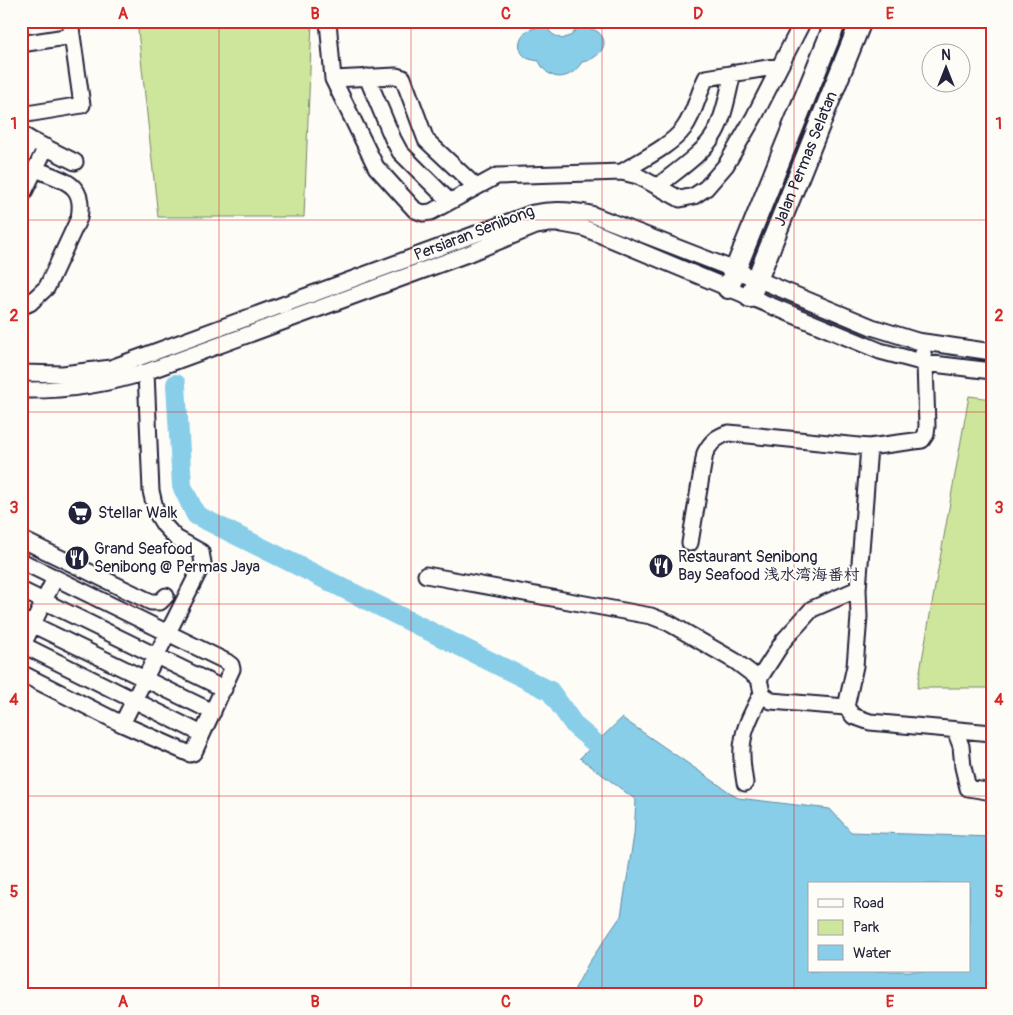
<svg xmlns="http://www.w3.org/2000/svg" width="1013" height="1015" viewBox="0 0 1013 1015" font-family="Pangolin,'LXGW WenKai TC',sans-serif">
  <style>
    .green { fill: #cee69b; stroke: #78846b }
    .water { fill: #88cee9; stroke: #5f89a3; fill-rule: evenodd }
    .lines { fill: none; stroke-linecap: round; stroke-linejoin: round }
    .river { stroke: #88cee9; stroke-width: 20 }
    .minor-casing { stroke: #22223b; stroke-width: 19 }
    .major-casing { stroke: #22223b; stroke-width: 24 }
    .minor { stroke: #fdfcf7; stroke-width: 15 }
    .major { stroke: #fdfcf7; stroke-width: 20 }
    .grid { fill: none; stroke: #d62828; stroke-width: 1; stroke-opacity: 0.55 }
    .labels { text-anchor: middle; dominant-baseline: central; stroke-width: 4; stroke-linejoin: round; paint-order: stroke }
    .street-label { font-size: 16px; fill: #22223b; stroke: #fdfcf7 }
    .poi-label { font-size: 16px; fill: #22223b; stroke: #fdfcf7; text-anchor: start }
    .neatline { fill: none; stroke: #d62828; stroke-width: 2 }
    .grid-label { font-size: 16px; text-anchor: middle; font-weight: bold; fill: #d62828 }
  </style>
  <rect width="100%" height="100%" fill="#fdfcf7"/>
  <filter id="ink" filterUnits="userSpaceOnUse"><feTurbulence type="fractalNoise" baseFrequency=".02" numOctaves="2"/><feDisplacementMap in="SourceGraphic" scale="10" xChannelSelector="R" yChannelSelector="G"/><feConvolveMatrix kernelMatrix="1 2 1 2 8 2 1 2 1" color-interpolation-filters="sRGB"/></filter>
  <g filter="url(#ink)">
    <path class="green" d="M 137,21 L 312,21 L 304,217 L 158,217 Z
      M 969,396 L 992,399 L 992,688 L 917,688 Z"/>
    <path class="water" d="M 546,26 L 552,34 L 562,39 L 572,35 L 578,26 C 584,28 593,28 598,32 C 613,44 597,60 582,62 C 570,81 549,83 539,61 C 535,60 531,60 527,58 C 517,52 517,38 527,31 C 532,28 540,27 546,26 Z
      M 622,718 L 738,798 L 830,809 L 851,832 L 992,837 L 992,994 L 572,994 L 588,964 L 621,916 L 634,835 L 636,800 L 580,758 ZM 809,884 L 969,884 L 969,971 L 809,971 Z"/>
    <g class="lines">
      <path class="river" d="M 176,384 L 182,486 L 196,515 L 550,691 L 575,726 L 595,743"/>
      <defs>
        <path id="minor" d="M 328,21 L 333,79 L 376,167 L 415,210 L 423,213 L 431,212 L 497,176 L 622,172 L 638,176 L 680,199 L 694,196 L 706,188 L 726,165 L 754,117 L 803,21
          M 21,44 L 72,36
          M 367,77 L 393,139 L 400,152 L 449,201
          M 333,79 L 396,76 L 403,78 L 426,140 L 476,187
          M 21,115 L 82,105 L 70,21
          M 21,134 L 31,140 L 75,162
          M 21,160 L 31,140
          M 622,172 C 641,160 671,146 684,128 C 695,113 698,94 706,78 L 780,66
          M 658,186 C 675,172 704,153 715,133 C 725,115 728,92 733,73
          M 21,198 L 46,147
          M 21,307 L 30,303 L 47,287 L 79,218 C 86,182 62,181 36,169
          M 21,373 L 63,374 L 111,368 L 533,213 C 553,209 571,210 591,214 L 735,270 L 872,327 L 917,341 L 992,352
          M 21,390 C 65,391 105,385 146,372 L 470,253 L 536,226 L 549,224 L 562,224 L 584,228 L 880,351 L 925,363 L 992,371
          M 21,539 L 151,602 L 160,602 L 166,596
          M 690,543 L 705,453 C 711,442 717,436 729,433 L 869,447 L 922,440 L 926,434 L 927,426 L 925,363 L 923,353
          M 21,561 L 227,662 L 231,665 L 232,669 L 195,750 L 193,753 L 190,754 L 122,724 L 21,673
          M 426,575 L 651,616 L 669,623 L 735,661 L 759,679 L 762,693 L 771,701 L 846,707 L 853,716 L 870,722 L 992,733
          M 21,590 L 224,689
          M 21,619 L 213,712
          M 23,645 L 202,734
          M 21,649 L 55,578
          M 759,679 L 784,640 L 812,609 L 858,589
          M 846,707 L 855,666 L 859,617 L 858,589 L 869,447
          M 122,724 L 203,563 L 201,552 L 176,538 L 164,525 L 156,512 L 151,491 L 146,372
          M 955,730 L 961,746 L 963,767 L 968,788 L 992,792
          M 745,783 C 743,769 740,754 743,740 C 745,724 755,708 762,693"/>
        <g id="major">
          <path d="M 728,288 L 836,21"/>
          <path id="s1" d="M 750,297 L 861,21"/>
        </g>
      </defs>
      <use href="#minor" class="minor-casing"/>
      <use href="#major" class="major-casing"/>
      <use href="#minor" class="minor"/>
      <use href="#major" class="major"/>
    </g>
  </g>
  <path class="grid" d="M 219,21 L 219,994M 411,21 L 411,994M 602,21 L 602,994M 794,21 L 794,994M 21,220 L 992,220M 21,412 L 992,412M 21,604 L 992,604M 21,796 L 992,796"/>
  <defs>
    <symbol id="supermarket-disc" viewBox="-11 -11 22 22"><circle r="9.5" fill="#22223b" stroke="#fdfcf7"/><path d="M-6-5.5h2.5l.6 2H6L4.5 2H-2.5L-4.4-4H-6ZM-1.5 3.2a1.3 1.3 0 1 0 .1 0ZM3 3.2a1.3 1.3 0 1 0 .1 0Z" fill="#fff"/></symbol>
    <symbol id="restaurant-disc" viewBox="-11 -11 22 22"><circle r="9.5" fill="#22223b" stroke="#fdfcf7"/><path d="M-5-6h1v4h1v-4h1v4h1v-4h1v5L-1.5 .5V6h-2V.5L-5-1ZM5-6V6H3V1.5H1.5Q1.5-4 5-6Z" fill="#fff"/></symbol>
  </defs>
  <g fill-rule="evenodd">
    <use href="#supermarket-disc" x="66" y="499" width="28" height="28"/>
    <use href="#restaurant-disc" x="63" y="544" width="28" height="28"/>
    <use href="#restaurant-disc" x="647" y="552" width="28" height="28"/>
  </g>
  <g class="labels">
    <g class="street-label">
      <text stroke="none"><textPath href="#s1" startOffset="149">Jalan Permas Selatan</textPath></text>
      <text transform="translate(474 233) rotate(-21)">Persiaran Senibong</text>
    </g>
    <g class="poi-label">
      <text x="98" y="513">Stellar Walk</text>
      <text x="94" y="549">Grand Seafood<tspan x="94" dy="18">Senibong @ Permas Jaya</tspan></text>
      <text x="678" y="557">Restaurant Senibong<tspan x="678" dy="18">Bay Seafood 浅水湾海番村</tspan></text>
    </g>
  </g>
  <rect width="1013" height="1015" fill="none" stroke="#fdfcf7" stroke-width="55"/>
  <rect x="808" y="882" width="162" height="90" fill="#fdfcf7" stroke="#a5a5ac"/>
  <rect x="818" y="899" width="25" height="8" fill="#fdfcf7" stroke="#a5a5ac"/>
  <text x="853" y="908" font-size="15" fill="#22223b">Road</text>
  <rect x="818" y="920" width="25" height="15" fill="#cee69b" stroke="#a5a5ac"/>
  <text x="853" y="932" font-size="15" fill="#22223b">Park</text>
  <rect x="818" y="945" width="25" height="15" fill="#88cee9" stroke="#a5a5ac"/>
  <text x="853" y="958" font-size="15" fill="#22223b">Water</text>
  <g transform="translate(946 68)"><circle r="24" fill="#fdfcf7" stroke="#a5a5ac"/>
  <path d="M0-4L9 19L0 12L-9 19Z" fill="#22223b"/>
  <text y="-8" font-size="14" font-weight="bold" text-anchor="middle" fill="#22223b">N</text>
  </g>
  <rect x="28" y="28" width="958" height="960" class="neatline"/>
  <g class="grid-label">
    <text x="123" y="19">A</text>
    <text x="315" y="19">B</text>
    <text x="506" y="19">C</text>
    <text x="698" y="19">D</text>
    <text x="890" y="19">E</text>
    <text x="14" y="129">1</text>
    <text x="999" y="129">1</text>
    <text x="14" y="321">2</text>
    <text x="999" y="321">2</text>
    <text x="14" y="513">3</text>
    <text x="999" y="513">3</text>
    <text x="14" y="705">4</text>
    <text x="999" y="705">4</text>
    <text x="14" y="897">5</text>
    <text x="999" y="897">5</text>
    <text x="123" y="1007">A</text>
    <text x="315" y="1007">B</text>
    <text x="506" y="1007">C</text>
    <text x="698" y="1007">D</text>
    <text x="890" y="1007">E</text>
  </g>
</svg>
